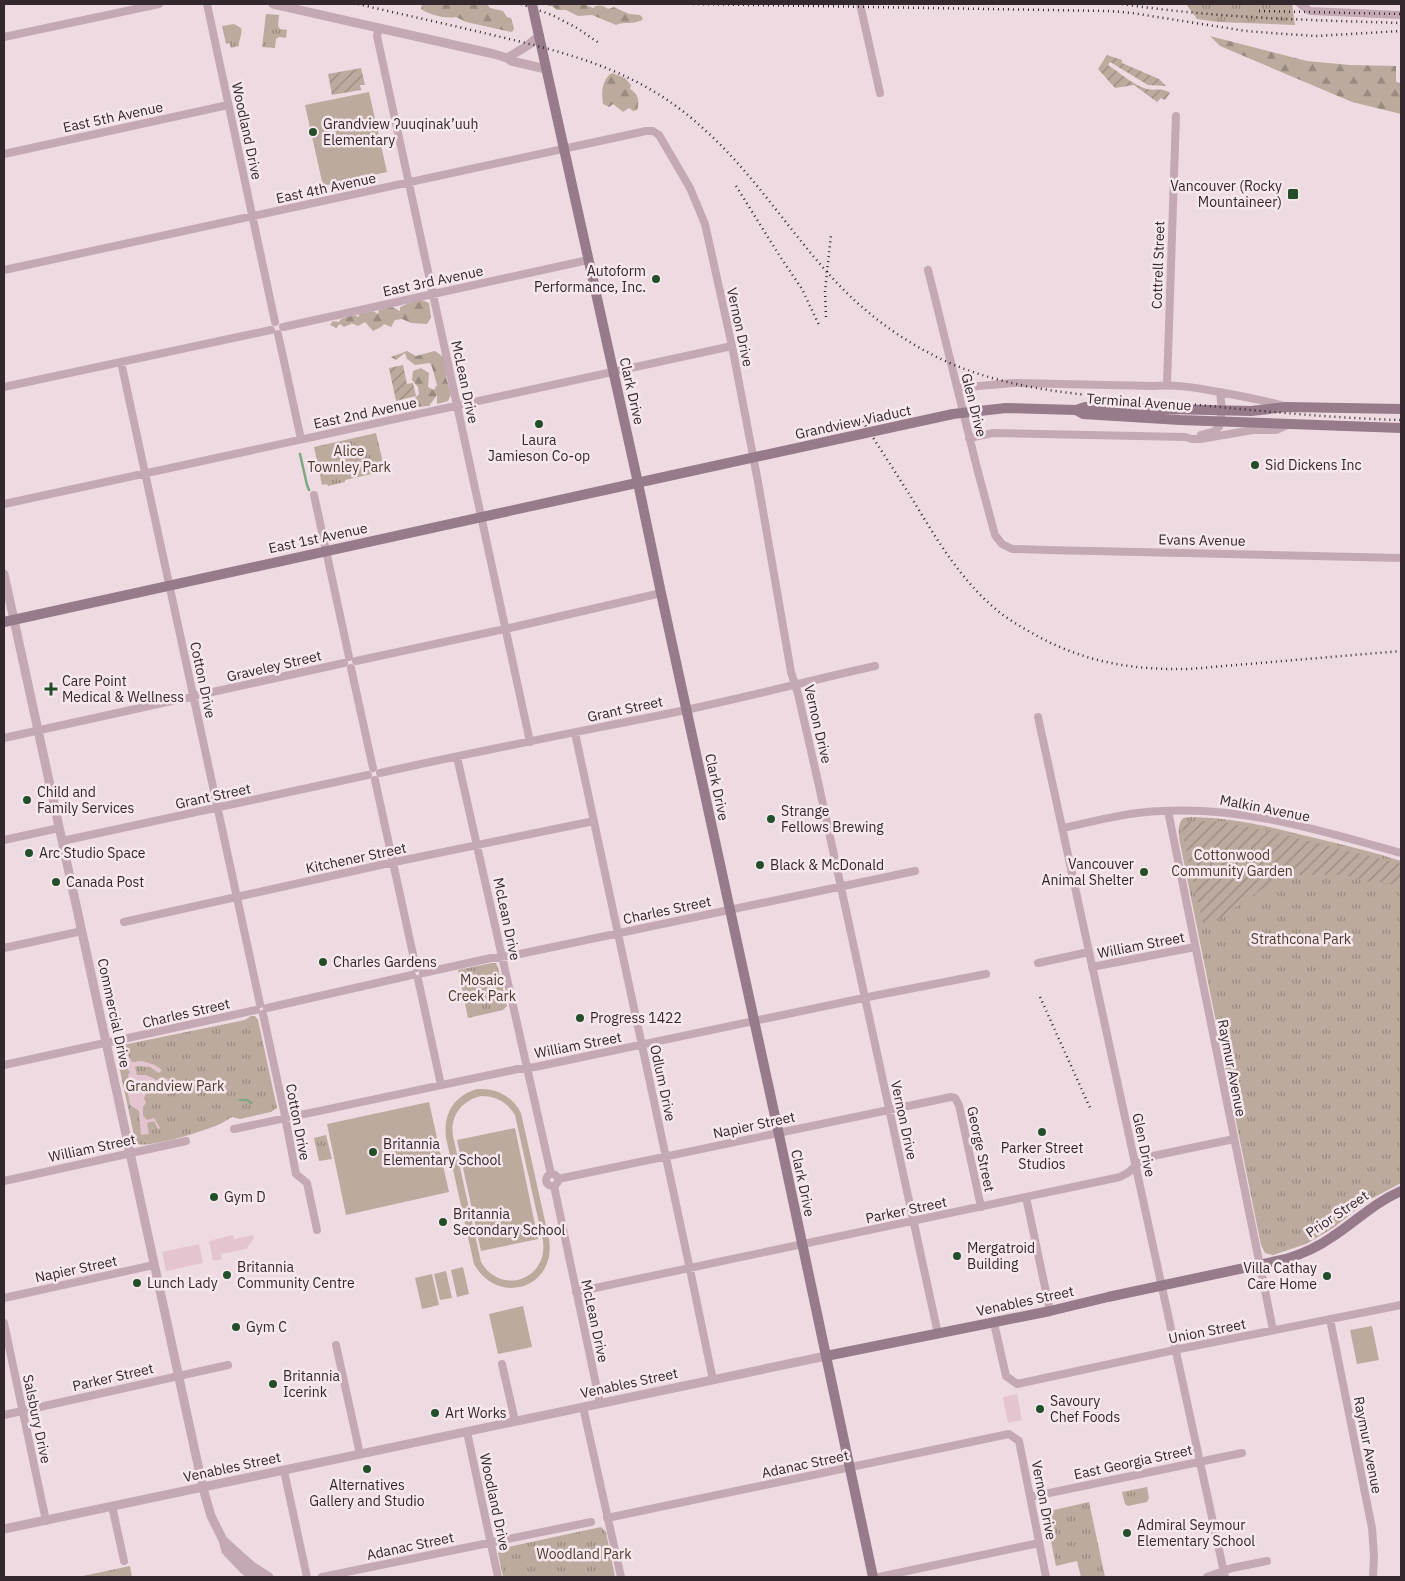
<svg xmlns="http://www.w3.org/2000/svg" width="1405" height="1581" viewBox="0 0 1405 1581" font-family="'IBM Plex Sans',sans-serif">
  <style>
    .grass { fill: #bbaa9d; fill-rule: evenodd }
    .forest { fill: url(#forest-firs) }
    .park { fill: url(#park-tufts) }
    .garden { fill: url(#garden-furrows) }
    .plaza { fill: #e4c4cf }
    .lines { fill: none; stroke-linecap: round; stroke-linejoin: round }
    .stream { stroke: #7ea783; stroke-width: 2.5 }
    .minor { stroke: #c4a9b5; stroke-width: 8 }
    .tertiary { stroke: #c4a9b5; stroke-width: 9 }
    .secondary { stroke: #977b8a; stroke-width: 10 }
    .rail { stroke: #32282e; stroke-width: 2.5; stroke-dasharray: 1 4; stroke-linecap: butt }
    .secondary-bridge { stroke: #977b8a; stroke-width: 10 }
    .poi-dot { fill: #234e2a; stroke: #f6e7ed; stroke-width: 2 }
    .labels { text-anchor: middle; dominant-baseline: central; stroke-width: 5; stroke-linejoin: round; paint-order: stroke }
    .street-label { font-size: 14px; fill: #32282e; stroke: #f6e7ed }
    .poi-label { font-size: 14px; fill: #32282e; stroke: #f6e7ed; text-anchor: start }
    .park-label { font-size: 14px; fill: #4d3d2f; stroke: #f6e7ed }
  </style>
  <defs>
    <pattern id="forest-firs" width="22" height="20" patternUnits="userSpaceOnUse" patternTransform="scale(1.25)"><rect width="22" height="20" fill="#bbaa9d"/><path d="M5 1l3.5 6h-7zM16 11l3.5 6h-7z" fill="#998a80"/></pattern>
    <pattern id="park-tufts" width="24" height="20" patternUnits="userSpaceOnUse" patternTransform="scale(1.25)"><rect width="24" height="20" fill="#bbaa9d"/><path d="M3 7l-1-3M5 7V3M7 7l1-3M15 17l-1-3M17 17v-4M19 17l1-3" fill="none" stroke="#998a80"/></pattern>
    <pattern id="garden-furrows" width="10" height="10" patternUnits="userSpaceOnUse" patternTransform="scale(1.25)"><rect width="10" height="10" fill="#bbaa9d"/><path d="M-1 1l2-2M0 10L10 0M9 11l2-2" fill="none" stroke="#998a80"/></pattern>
  </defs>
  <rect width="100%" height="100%" fill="#eedbe2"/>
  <path class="grass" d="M 369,92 L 387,172 L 323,186 L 305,105 Z
    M 478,1089 C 497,1088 512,1096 521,1113 L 549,1239 C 557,1288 498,1307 474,1264 L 446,1138 C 443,1114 454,1095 478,1089 ZM 481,1096 C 496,1096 507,1102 515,1115 L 543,1241 C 548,1280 501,1296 481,1262 L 453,1136 C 450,1116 461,1101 481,1096 Z
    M 429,1102 L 449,1192 L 346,1215 L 327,1124 Z
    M 515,1128 L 538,1239 L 481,1251 L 457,1140 Z
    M 463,1267 L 469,1294 L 457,1297 L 451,1270 Z
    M 446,1271 L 452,1298 L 440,1300 L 434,1274 Z
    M 432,1274 L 439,1305 L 422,1309 L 415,1278 Z
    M 523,1306 L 532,1347 L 498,1354 L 489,1314 Z
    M 1372,1326 L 1379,1360 L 1357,1364 L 1350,1330 Z"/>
  <path class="forest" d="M 422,4 L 487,4 L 490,8 L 503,11 L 507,17 L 511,18 L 514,28 L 513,31 L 511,32 L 466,22 L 456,17 C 446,19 429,15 421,9 Z
    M 547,4 L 586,5 L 593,8 C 598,4 603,5 608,9 L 614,7 L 629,14 L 640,15 L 643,18 L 642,20 C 632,25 625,21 616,25 L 592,15 L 578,16 L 566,10 L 557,10 L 552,6 L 548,6 Z
    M 1210,36 L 1307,61 L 1350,65 L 1396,66 L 1396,82 L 1401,83 L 1401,114 L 1352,102 L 1220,46 Z
    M 612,73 L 625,78 L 631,85 L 630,89 C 638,94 640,100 637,110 L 633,111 L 629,108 L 623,112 L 613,104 L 609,107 L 603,104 C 601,93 602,79 612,73 Z
    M 419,299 L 429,303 L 431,317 L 427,324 L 411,323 L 402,319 L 395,320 L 391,327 L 384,324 L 381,327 L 373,331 L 365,322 L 358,326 L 351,323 L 351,324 L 344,327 L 340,324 L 336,328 L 330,325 L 333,321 L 339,322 L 341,319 L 354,315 L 359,317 L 359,314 L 373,311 L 378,314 L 379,310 L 392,307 L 400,311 L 400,307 Z
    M 407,351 L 416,356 L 435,351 L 442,356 L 451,368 L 446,377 L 451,394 L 448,401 L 437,404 L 437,395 L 429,406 L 401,408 L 399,403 L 413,400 L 419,394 L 418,387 L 412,380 L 413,371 L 421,368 L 429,373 L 428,387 L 434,390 L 437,385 L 432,367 L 430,363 L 415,365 L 407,359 L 405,353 L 396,360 L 391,357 Z"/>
  <path class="park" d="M 1186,4 L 1292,4 L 1295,25 L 1218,22 L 1197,19 Z
    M 266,14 L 279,15 L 278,26 L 280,29 L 287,30 L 286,38 L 279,37 L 276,39 L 275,48 L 262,47 Z
    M 234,24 L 241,28 C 243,35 238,40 239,46 L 231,48 L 229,43 L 226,44 L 222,26 Z
    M 376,433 L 385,471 L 345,480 L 345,482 L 328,486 L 327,484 L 322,485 L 314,447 Z
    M 1190,817 C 1235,818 1272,827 1315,838 C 1344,845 1373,852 1401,861 L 1401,1183 L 1367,1201 L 1333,1228 L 1306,1244 L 1273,1255 L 1265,1253 L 1261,1245 L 1182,853 C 1180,841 1175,827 1183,818 Z
    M 492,963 L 496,963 L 498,968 L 507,1006 L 503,1010 L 468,1018 L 458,970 Z
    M 251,1016 L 255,1016 L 258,1020 L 277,1108 L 271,1112 L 240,1119 L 232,1117 C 228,1119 226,1121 222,1123 C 209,1130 150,1148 138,1144 L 135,1140 L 116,1052 L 118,1046 L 245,1020 Z
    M 326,1135 L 332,1159 L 319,1161 L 314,1138 Z
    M 1147,1487 L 1149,1498 L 1147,1502 L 1128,1506 L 1125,1504 L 1122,1492 Z
    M 1089,1502 L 1105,1577 L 1081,1577 L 1077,1561 L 1056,1566 L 1045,1512 Z
    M 601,1527 L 606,1532 L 615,1577 L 503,1577 L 498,1553 L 503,1548 Z
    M 130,1566 L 132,1577 L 78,1577 Z"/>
  <path class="garden" d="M 1107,55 L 1122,60 L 1122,63 L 1159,79 L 1166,86 L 1148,85 L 1110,62 L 1108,65 C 1120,73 1133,85 1147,89 C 1155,91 1163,87 1170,93 L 1165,100 L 1161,98 L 1157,102 L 1134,85 L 1115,88 L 1098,69 Z
    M 361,68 L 365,85 L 360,85 L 361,90 L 332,95 L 328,74 Z
    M 403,365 L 407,384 L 413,383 L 416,396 L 396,401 L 389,368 Z
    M 1202,821 L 1224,822 L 1277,833 L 1401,864 L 1401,886 L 1379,882 L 1377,884 L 1344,875 L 1293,875 L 1271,883 L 1220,918 L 1203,923 L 1182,831 L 1184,822 Z"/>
  <path class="plaza" d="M 126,1048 L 130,1059 L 131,1059 L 132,1062 L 142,1061 L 155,1065 L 162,1070 L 159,1073 L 150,1067 L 138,1066 L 135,1067 L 137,1075 L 146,1075 L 157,1080 L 159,1078 L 160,1082 L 167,1078 L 171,1091 L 171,1094 L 147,1092 L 144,1098 L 146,1103 L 143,1107 L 143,1115 L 147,1120 L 154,1118 L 160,1128 L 158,1129 L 154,1121 L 147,1123 L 149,1134 L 141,1135 L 139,1111 L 130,1105 L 126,1083 L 129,1079 L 128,1075 L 130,1072 L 128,1070 L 122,1056 L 120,1056 L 119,1050 Z
    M 233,1235 L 234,1239 L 253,1235 L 254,1239 L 246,1249 L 221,1254 L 222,1259 L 213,1261 L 209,1241 Z
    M 199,1244 L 203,1263 L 166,1271 L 162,1252 Z
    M 1017,1394 L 1022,1420 L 1008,1423 L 1003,1397 Z"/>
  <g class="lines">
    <path class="stream" d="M 300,454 L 307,485 L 309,490
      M 240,1100 L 247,1100 L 251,1103"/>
    <path class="minor" d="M 207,4 L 275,322
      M 860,4 L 880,93
      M 1300,4 L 1310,11 L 1401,15
      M 379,28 L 377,36 L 530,742
      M 4,37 L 159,4
      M 4,154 L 228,105
      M 4,270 L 646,131 L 653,131 L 659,135 L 690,188 L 705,224 L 732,346 L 758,482 L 791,672 L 798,694 L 819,786 L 938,1334
      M 928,270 L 977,468 L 995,535 L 1002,544 L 1012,549 L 1047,550 L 1401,558
      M 283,327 L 588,260
      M 278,334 L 301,439
      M 121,362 L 260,1004
      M 1167,385 L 1176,116
      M 4,387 L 271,330
      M 957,388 L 1013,383 L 1153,386 C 1176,384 1197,388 1219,392 C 1241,396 1263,400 1284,406
      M 1201,435 L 1213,432 L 1219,427 L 1222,410 L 1220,392
      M 969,438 L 993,433 L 1185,437 L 1192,439 L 1200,439 L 1253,430 L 1276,430 L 1287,425
      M 314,495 L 349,657
      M 4,504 L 732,346
      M 356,661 L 514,627 L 661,593
      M 351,668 L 373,768
      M 1038,717 L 1225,1577
      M 575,733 L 688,1260 L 713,1380
      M 4,738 L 344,663
      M 457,757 L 551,1174
      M 380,773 C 478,751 577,732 676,712 C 743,698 808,681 875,666
      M 375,780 L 416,968
      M 1168,811 L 1273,1330
      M 1063,828 C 1095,821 1128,812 1161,811 C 1243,806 1323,831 1401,853
      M 4,840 L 59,828
      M 62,841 L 368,775
      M 124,922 L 385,864 L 594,821
      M 4,948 L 82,931
      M 1038,963 L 1089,952
      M 1092,967 L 1195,947
      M 423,973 L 491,958 L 515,955 L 915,871
      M 418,979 L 441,1085
      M 267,1008 L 412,975
      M 263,1014 L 284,1111 L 295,1169 L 296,1174 L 307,1183 L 317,1230
      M 4,1065 L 256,1010
      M 234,1129 L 518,1069 L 535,1067 L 878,995 L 986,974
      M546 1180a6 6 0 1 1 12 0a6 6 0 1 1-12 0Z
      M 558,1179 L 951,1097 L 955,1098 L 959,1105 L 981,1207
      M 4,1181 L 186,1141
      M 554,1186 L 600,1403
      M 1026,1197 L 1050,1311
      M 576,1292 L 1120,1177 L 1129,1172 L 1136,1165 L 1148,1157 L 1234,1139
      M 4,1298 L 154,1265
      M 1330,1319 L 1372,1528 L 1374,1556 L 1373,1577
      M 4,1323 L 46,1521
      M 994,1323 L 1006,1376 L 1017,1384 L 1184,1348 L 1401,1305
      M 336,1345 L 360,1454
      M 502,1364 L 515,1421
      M 583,1407 L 621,1577
      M 4,1415 L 228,1365
      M 467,1432 L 498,1577
      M 284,1471 L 307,1577
      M 1030,1497 L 1242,1453
      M 112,1506 L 124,1561
      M 607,1518 L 1009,1434 L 1019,1441 L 1046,1577
      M 322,1577 L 591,1522
      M 879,1577 L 1039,1543
      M 1207,1577 L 1232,1568 L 1267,1561"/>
    <path class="tertiary" d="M 273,4 L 494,54 L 507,58 L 511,61 L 546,69
      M 507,58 L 527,46 L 539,36
      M 4,574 L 203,1488 L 211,1516 L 223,1540 L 226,1551 L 243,1569 L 254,1577
      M 4,1529 L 826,1356
      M 223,1540 L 252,1566 L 269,1577"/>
    <path class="secondary" d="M 539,36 L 638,483 L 661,593 L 781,1144 L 873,1577
      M 1076,410 L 1083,414 L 1180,420 L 1401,428
      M 1076,410 L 1085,407 L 1251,411 L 1286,407 L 1401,409
      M 4,622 L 673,475
      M 826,1356 L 1050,1311 L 1108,1297 L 1286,1259 C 1302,1254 1318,1247 1332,1237 C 1357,1221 1372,1204 1401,1191"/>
    <path class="rail" d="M 358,4 C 400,14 442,23 484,33 C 569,53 642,70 707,132 C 761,181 798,246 850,296 C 874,319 902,339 931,354 C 1007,394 1095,395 1178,403 C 1252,410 1327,418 1401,420
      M 521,4 L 552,15 L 577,28 L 599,43
      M 693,4 L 1109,11 L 1132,13 L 1246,31 L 1285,34 L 1316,36 L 1401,31
      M 1122,4 C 1215,18 1308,20 1401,23
      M 1259,11 L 1401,14
      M 736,186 L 781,258 L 802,289 L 819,325
      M 826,317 L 825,291 L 831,235
      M 860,417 C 877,444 894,470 911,497 C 936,538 960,580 998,611 C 1010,621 1025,629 1039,637 C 1088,663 1134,670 1189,669 L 1401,651
      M 1040,997 L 1091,1110"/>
    <path class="secondary-bridge" d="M 532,4 L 539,36
      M 673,475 L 953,414 L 1006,408 L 1076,410"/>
  </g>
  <g class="poi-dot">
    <circle cx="313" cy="132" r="5"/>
    <rect x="1287" y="188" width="12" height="12" rx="2.5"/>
    <circle cx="656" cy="279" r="5"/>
    <circle cx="539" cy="424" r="5"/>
    <circle cx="1255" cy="465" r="5"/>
    <path d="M48.5 681.5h5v5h5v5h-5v5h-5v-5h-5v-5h5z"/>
    <circle cx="27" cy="800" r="5"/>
    <circle cx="771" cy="819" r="5"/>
    <circle cx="29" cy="853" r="5"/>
    <circle cx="760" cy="865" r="5"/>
    <circle cx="1144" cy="872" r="5"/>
    <circle cx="56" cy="882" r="5"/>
    <circle cx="323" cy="962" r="5"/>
    <circle cx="580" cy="1018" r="5"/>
    <circle cx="1042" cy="1132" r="5"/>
    <circle cx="373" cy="1152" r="5"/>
    <circle cx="214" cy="1197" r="5"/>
    <circle cx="443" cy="1222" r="5"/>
    <circle cx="957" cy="1256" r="5"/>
    <circle cx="227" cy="1275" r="5"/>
    <circle cx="1327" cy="1276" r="5"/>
    <circle cx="137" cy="1283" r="5"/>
    <circle cx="236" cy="1327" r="5"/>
    <circle cx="273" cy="1384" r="5"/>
    <circle cx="1040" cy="1409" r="5"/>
    <circle cx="435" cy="1413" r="5"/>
    <circle cx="367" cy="1469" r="5"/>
    <circle cx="1127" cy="1533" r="5"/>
  </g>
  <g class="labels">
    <g class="street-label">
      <text transform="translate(113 117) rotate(-12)">East 5th Avenue</text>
      <text transform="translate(247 131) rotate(78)">Woodland Drive</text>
      <text transform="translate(326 188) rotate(-12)">East 4th Avenue</text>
      <text transform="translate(1158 265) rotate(-88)">Cottrell Street</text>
      <text transform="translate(433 281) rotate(-12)">East 3rd Avenue</text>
      <text transform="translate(740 327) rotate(78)">Vernon Drive</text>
      <text transform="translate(465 382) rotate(78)">McLean Drive</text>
      <text transform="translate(632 391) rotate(77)">Clark Drive</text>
      <text transform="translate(1139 402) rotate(4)">Terminal Avenue</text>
      <text transform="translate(974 405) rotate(76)">Glen Drive</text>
      <text transform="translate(365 413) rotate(-12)">East 2nd Avenue</text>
      <text transform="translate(853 422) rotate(-12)">Grandview Viaduct</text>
      <text transform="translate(318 538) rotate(-12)">East 1st Avenue</text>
      <text transform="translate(1202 540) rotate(1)">Evans Avenue</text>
      <text transform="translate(274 666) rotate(-13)">Graveley Street</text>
      <text transform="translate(203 680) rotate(78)">Cotton Drive</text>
      <text transform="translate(625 709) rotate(-12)">Grant Street</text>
      <text transform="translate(818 724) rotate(77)">Vernon Drive</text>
      <text transform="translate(717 787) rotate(78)">Clark Drive</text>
      <text transform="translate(213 796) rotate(-12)">Grant Street</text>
      <text transform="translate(1265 808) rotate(11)">Malkin Avenue</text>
      <text transform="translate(356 858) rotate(-12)">Kitchener Street</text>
      <text transform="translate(667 910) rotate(-12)">Charles Street</text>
      <text transform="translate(507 919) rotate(78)">McLean Drive</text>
      <text transform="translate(1141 945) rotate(-11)">William Street</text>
      <text transform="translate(114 1013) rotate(78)">Commercial Drive</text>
      <text transform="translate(186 1013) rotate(-13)">Charles Street</text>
      <text transform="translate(578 1045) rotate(-11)">William Street</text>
      <text transform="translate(1232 1068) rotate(79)">Raymur Avenue</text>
      <text transform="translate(663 1083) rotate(78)">Odlum Drive</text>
      <text transform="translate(904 1120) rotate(78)">Vernon Drive</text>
      <text transform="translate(298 1122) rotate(79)">Cotton Drive</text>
      <text transform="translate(754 1125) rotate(-12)">Napier Street</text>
      <text transform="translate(1144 1145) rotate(78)">Glen Drive</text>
      <text transform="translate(92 1148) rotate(-12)">William Street</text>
      <text transform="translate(981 1149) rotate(78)">George Street</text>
      <text transform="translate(803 1183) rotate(78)">Clark Drive</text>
      <text transform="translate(906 1210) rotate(-12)">Parker Street</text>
      <text transform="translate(1337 1214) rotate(-34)">Prior Street</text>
      <text transform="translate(76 1269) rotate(-12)">Napier Street</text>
      <text transform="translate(1025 1301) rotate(-12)">Venables Street</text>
      <text transform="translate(595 1321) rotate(78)">McLean Drive</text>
      <text transform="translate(1207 1331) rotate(-11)">Union Street</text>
      <text transform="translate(113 1377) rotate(-13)">Parker Street</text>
      <text transform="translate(629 1383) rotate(-12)">Venables Street</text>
      <text transform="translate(37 1419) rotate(78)">Salsbury Drive</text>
      <text transform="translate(1368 1445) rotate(79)">Raymur Avenue</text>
      <text transform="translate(1133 1462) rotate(-12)">East Georgia Street</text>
      <text transform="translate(805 1464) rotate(-12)">Adanac Street</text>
      <text transform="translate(232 1467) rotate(-12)">Venables Street</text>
      <text transform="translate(1044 1500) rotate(79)">Vernon Drive</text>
      <text transform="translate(495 1502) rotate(78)">Woodland Drive</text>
      <text transform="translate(410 1546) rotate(-12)">Adanac Street</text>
    </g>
    <g class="poi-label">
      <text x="323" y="124">Grandview ʔuuqinak’uuḥ<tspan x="323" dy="16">Elementary</tspan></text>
      <text x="1282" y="186" text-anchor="end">Vancouver (Rocky<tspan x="1282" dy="16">Mountaineer)</tspan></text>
      <text x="646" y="271" text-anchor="end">Autoform<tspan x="646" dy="16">Performance, Inc.</tspan></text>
      <text x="539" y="440" text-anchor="middle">Laura<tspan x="539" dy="16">Jamieson Co-op</tspan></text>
      <text x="1265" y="465">Sid Dickens Inc</text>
      <text x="62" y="681">Care Point<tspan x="62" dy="16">Medical &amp; Wellness</tspan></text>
      <text x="37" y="792">Child and<tspan x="37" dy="16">Family Services</tspan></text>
      <text x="781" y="811">Strange<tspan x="781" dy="16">Fellows Brewing</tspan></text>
      <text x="39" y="853">Arc Studio Space</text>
      <text x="1134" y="864" text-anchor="end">Vancouver<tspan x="1134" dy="16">Animal Shelter</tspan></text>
      <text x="770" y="865">Black &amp; McDonald</text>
      <text x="66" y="882">Canada Post</text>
      <text x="333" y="962">Charles Gardens</text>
      <text x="590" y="1018">Progress 1422</text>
      <text x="383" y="1144">Britannia<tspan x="383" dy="16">Elementary School</tspan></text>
      <text x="1042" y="1148" text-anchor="middle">Parker Street<tspan x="1042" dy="16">Studios</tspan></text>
      <text x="224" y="1197">Gym D</text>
      <text x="453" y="1214">Britannia<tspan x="453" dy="16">Secondary School</tspan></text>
      <text x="967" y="1248">Mergatroid<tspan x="967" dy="16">Building</tspan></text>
      <text x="237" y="1267">Britannia<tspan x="237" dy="16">Community Centre</tspan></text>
      <text x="1317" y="1268" text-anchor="end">Villa Cathay<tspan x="1317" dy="16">Care Home</tspan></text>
      <text x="147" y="1283">Lunch Lady</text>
      <text x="246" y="1327">Gym C</text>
      <text x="283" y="1376">Britannia<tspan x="283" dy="16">Icerink</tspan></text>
      <text x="1050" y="1401">Savoury<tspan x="1050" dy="16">Chef Foods</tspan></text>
      <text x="445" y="1413">Art Works</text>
      <text x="367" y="1485" text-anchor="middle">Alternatives<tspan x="367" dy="16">Gallery and Studio</tspan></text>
      <text x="1137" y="1525">Admiral Seymour<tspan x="1137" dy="16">Elementary School</tspan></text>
    </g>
    <g class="park-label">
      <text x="349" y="451">Alice<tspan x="349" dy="16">Townley Park</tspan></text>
      <text x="1232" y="855">Cottonwood<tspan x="1232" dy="16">Community Garden</tspan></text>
      <text x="1301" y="939">Strathcona Park</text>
      <text x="482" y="980">Mosaic<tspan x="482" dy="16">Creek Park</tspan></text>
      <text x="175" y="1086">Grandview Park</text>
      <text x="584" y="1554">Woodland Park</text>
    </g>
  </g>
  <rect width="1405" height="1581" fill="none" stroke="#32282e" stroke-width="10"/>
</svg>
